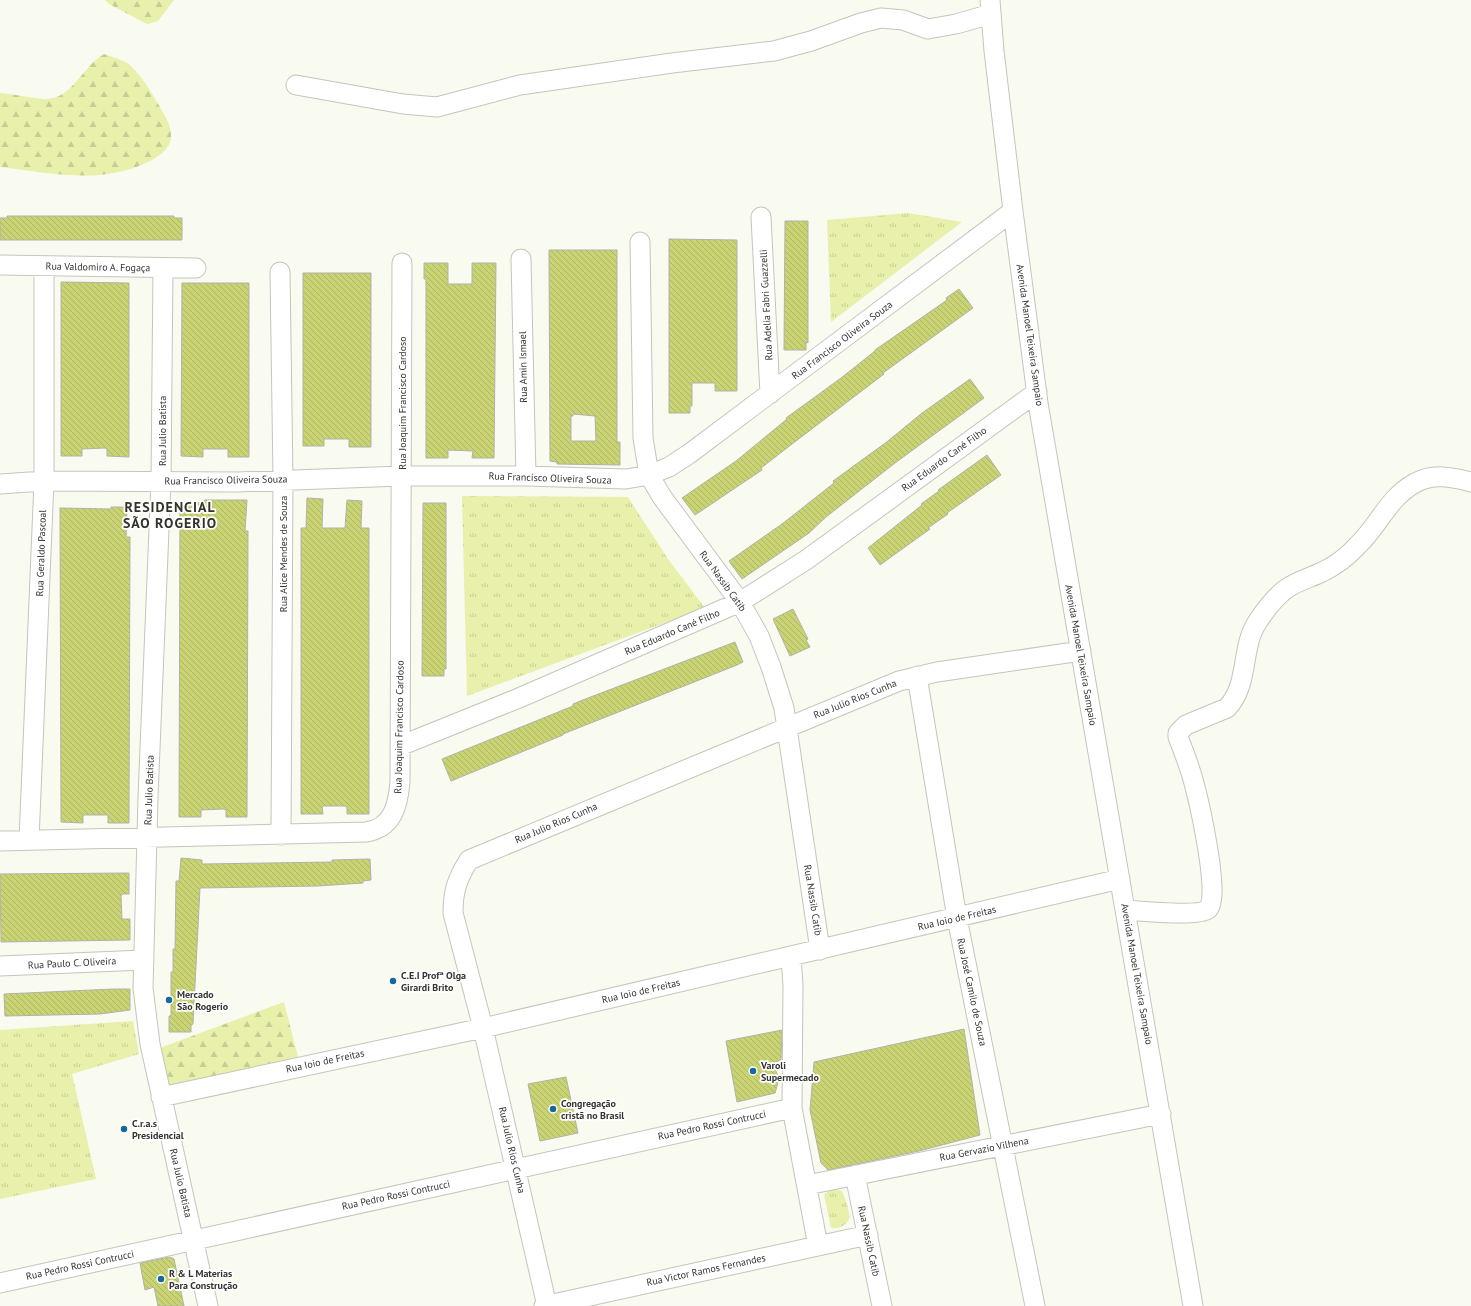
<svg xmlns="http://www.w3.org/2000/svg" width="1471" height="1306" viewBox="0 0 1471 1306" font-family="'PT Sans',sans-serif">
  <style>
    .grass { fill: url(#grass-tufts) }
    .forest { fill: url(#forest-firs) }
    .building { fill: url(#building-back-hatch); stroke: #b1b2a9; fill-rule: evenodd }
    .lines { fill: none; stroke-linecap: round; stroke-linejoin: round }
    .minor-casing { stroke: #c4c5bc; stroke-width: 21 }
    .minor { stroke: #fff; stroke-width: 19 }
    .poi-dot { fill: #18699a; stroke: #fff; stroke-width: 1.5 }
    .labels { text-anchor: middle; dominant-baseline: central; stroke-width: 3.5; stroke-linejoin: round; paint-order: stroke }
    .street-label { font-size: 10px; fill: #333430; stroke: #fff }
    .poi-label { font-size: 10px; font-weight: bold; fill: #333430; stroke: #fff; text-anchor: start }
    .district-label { font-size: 14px; font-weight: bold; letter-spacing: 1px; fill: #32332b; stroke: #fff }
  </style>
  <defs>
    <pattern id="grass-tufts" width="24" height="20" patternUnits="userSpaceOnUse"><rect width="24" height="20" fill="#e8f0ac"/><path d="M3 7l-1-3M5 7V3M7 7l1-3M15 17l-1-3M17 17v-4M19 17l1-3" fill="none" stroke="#c7ce94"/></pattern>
    <pattern id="forest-firs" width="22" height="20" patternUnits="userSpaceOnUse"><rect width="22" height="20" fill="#e8f0ac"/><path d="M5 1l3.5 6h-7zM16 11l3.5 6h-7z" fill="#c7ce94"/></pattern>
    <pattern id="building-back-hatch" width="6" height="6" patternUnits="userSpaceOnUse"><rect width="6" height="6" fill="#cad373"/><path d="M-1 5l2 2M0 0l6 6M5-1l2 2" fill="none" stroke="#aeb664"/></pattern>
  </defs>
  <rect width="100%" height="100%" fill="#f9faf0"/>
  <path class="grass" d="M 908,213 L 962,222 L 831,322 L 827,220 Z
    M 462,496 L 628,497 L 668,559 L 705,608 L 467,696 Z
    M 133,1021 L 139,1054 L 72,1074 L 96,1179 L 0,1199 L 0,1030 Z
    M 831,1188 L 842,1191 L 847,1204 L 850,1217 C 846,1226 840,1229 831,1228 L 824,1195 Z"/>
  <path class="forest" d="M 105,0 L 174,0 L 158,21 L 147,24 L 109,4 Z
    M 104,54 C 112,57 120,59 127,63 C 138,70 152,93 158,104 C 163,113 171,124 171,135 C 172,146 161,155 152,160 C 102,186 53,173 0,167 L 0,93 C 15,94 29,98 43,99 C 72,101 82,66 104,54 Z
    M 284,1002 L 298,1057 L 168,1086 L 157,1049 Z"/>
  <path class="building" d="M 7,216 L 174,216 L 174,218 L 182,218 L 182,240 L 0,240 L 0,218 L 7,218 Z
    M 785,221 L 808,221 L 808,343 L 806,342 L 806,350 L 784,350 Z
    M 669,239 L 737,240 L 737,391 L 715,391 L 715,383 L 692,383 L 692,406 L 690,406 L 690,413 L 669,413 Z
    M 549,250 L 617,250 L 617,442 L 620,442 L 620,465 L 557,464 L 557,462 L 550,461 ZM 573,414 L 595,416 L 596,441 L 571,441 L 571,416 L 573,416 Z
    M 424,263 L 448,263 L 448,284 L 472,284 L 472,263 L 496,263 L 494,458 L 472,458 L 473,451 L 448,450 L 448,458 L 426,458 L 426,279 L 424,279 Z
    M 303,273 L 371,273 L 371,447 L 349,447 L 349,439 L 324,439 L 324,446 L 303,446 Z
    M 61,282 L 129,283 L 129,457 L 107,456 L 107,449 L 105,448 L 82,449 L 82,456 L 61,456 Z
    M 182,283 L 249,283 L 249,457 L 228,457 L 228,449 L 203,449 L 203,457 L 181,456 Z
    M 959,289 L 973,308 L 883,373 L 884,374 L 796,441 L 761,468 L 762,470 L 695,515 L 682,498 L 736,461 L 787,419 L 786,418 L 841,378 L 875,351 L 875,350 L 947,300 L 946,298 Z
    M 970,379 L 984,398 L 895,463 L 826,517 L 809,533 L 742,579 L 729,561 L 782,524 L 834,483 L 833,481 L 888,441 L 922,413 Z
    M 987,455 L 1001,475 L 947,513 L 948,514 L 928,528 L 930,529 L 880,565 L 868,548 L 922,505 L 921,504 L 939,491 L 938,490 Z
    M 307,498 L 323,499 L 322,528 L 345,528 L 347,500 L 362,501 L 361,528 L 369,528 L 369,814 L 347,814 L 347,807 L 345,806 L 322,806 L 323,814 L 301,814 L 301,528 L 306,528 Z
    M 204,500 L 247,500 L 245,531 L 248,531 L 247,817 L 226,817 L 226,810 L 223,809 L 201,810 L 201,817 L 179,817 L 180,502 L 204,503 Z
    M 423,503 L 446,503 L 446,669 L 444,669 L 444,676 L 422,676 Z
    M 111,507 L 127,507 L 126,537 L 130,537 L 129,823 L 108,823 L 108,815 L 83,815 L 83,823 L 61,822 L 60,508 L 111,509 Z
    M 793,609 L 808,639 L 806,640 L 810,647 L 790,656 L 773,619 Z
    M 735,642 L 743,662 L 737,665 L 563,734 L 563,735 L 451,781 L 442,759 L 573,706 L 573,704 L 588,698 Z
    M 181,858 L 202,860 L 202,864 L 332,862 L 332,860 L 370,859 L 371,880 L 363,881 L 363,883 L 318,886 L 200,888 L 193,1024 L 191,1025 L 191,1032 L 169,1032 L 169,1016 L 171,1016 L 171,972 L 173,972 L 173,949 L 175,949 L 176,881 L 179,881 Z
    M 129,873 L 129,894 L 122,894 L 121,896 L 122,919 L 130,919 L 130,940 L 1,942 L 0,874 Z
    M 114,989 L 130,989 L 130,1010 L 100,1014 L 5,1016 L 4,994 Z
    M 964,1029 L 980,1135 L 919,1151 L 828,1170 L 821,1163 L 810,1110 L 814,1062 Z
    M 782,1030 L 781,1060 L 773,1063 L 779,1079 L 775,1093 L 737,1102 L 726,1041 Z
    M 566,1077 L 578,1133 L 540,1141 L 528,1084 Z
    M 170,1257 L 174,1259 L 184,1306 L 158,1306 L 154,1287 L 145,1290 L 140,1263 Z"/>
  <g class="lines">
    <defs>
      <path id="minor" d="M 990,0 L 994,51 L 1013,211 L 1038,403 L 1193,1306
        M 296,85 L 403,104 L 437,107 L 520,85 L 672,63 L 774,51 L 811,41 L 861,23 L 881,18 L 903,20 L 928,29 L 956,24 L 991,14
        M 761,217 L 770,394
        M 640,242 L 643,438 L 649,475 L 662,497 L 740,602 L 759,636 L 771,667 L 784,708 L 820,950
        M 521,259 L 526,476
        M 0,265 L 196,268
        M 163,268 L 161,481 L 148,797 L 143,988 L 150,1044 L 208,1306
        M 280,272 L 283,479 L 281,835
        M 0,484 L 44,481 L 238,482 L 402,476 L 526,476 L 626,479 L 649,475 L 669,467 L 689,454 L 1013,211
        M 917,676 L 957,918 L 1035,1306
        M 400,746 L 519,698 L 740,602 L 806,560 L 1037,392
        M 29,840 L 44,481 L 44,266
        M 0,841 L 366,832 C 393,828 398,805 400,782 L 402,263
        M 1126,910 C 1140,911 1198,917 1208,909 C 1221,897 1199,802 1194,783 C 1190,768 1184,752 1178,737 L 1178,733 L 1186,725 L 1227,708 C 1250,684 1240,647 1258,621 C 1266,609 1275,597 1286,589 C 1297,581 1310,578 1322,572 C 1335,566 1349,555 1358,545 C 1379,525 1388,498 1415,483 C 1433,473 1452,477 1471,482
        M 791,957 L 793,985 L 792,1108 L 818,1246
        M 0,966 L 144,960
        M 161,1097 L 483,1028 L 1120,879
        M 855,1175 L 882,1306
        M 807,1185 L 1161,1114
        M 0,1283 L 792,1108
        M 544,1306 L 868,1235
        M 547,1306 L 483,1028 L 453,913 C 453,891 457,879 469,860 L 899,681 L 937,672 L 1081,651"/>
    </defs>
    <use href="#minor" class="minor-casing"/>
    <use href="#minor" class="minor"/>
  </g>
  <g class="poi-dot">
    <circle cx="393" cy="981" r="4"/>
    <circle cx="169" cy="1000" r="4"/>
    <circle cx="753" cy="1071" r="4"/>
    <circle cx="553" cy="1109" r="4"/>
    <circle cx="124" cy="1129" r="4"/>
    <circle cx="161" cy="1279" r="4"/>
  </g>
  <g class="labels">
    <g class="street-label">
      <text transform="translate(98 267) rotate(1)">Rua Valdomiro A. Fogaça</text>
      <text transform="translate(766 305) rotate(-93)">Rua Adelia Fabri Guazzelli</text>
      <text transform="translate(1030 335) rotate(82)">Avenida Manoel Teixeira Sampaio</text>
      <text transform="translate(842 340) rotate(-37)">Rua Francisco Oliveira Souza</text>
      <text transform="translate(523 367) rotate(-91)">Rua Amin Ismael</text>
      <text transform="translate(402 403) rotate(-90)">Rua Joaquim Francisco Cardoso</text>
      <text transform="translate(162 431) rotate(-90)">Rua Julio Batista</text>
      <text transform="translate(944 459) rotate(-36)">Rua Eduardo Cané Filho</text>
      <text transform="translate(550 478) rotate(2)">Rua Francisco Oliveira Souza</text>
      <text transform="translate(226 480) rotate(-1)">Rua Francisco Oliveira Souza</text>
      <text transform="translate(41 553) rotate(-88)">Rua Geraldo Pascoal</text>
      <text transform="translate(283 554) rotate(-90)">Rua Alice Mendes de Souza</text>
      <text transform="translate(723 581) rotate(54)">Rua Nassib Catib</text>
      <text transform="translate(672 632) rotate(-23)">Rua Eduardo Cané Filho</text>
      <text transform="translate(1081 655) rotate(80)">Avenida Manoel Teixeira Sampaio</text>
      <text transform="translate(855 699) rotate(-22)">Rua Julio Rios Cunha</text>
      <text transform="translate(399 727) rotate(-89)">Rua Joaquim Francisco Cardoso</text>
      <text transform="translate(149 790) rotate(-88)">Rua Julio Batista</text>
      <text transform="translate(556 823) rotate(-23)">Rua Julio Rios Cunha</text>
      <text transform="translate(813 900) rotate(81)">Rua Nassib Catib</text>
      <text transform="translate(957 918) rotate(-13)">Rua Ioio de Freitas</text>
      <text transform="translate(72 963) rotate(-3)">Rua Paulo C. Oliveira</text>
      <text transform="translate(1137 974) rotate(80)">Avenida Manoel Teixeira Sampaio</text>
      <text transform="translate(641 991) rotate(-13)">Rua Ioio de Freitas</text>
      <text transform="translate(972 992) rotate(78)">Rua José Camilo de Souza</text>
      <text transform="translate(325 1061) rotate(-12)">Rua Ioio de Freitas</text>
      <text transform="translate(712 1125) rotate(-12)">Rua Pedro Rossi Contrucci</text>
      <text transform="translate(984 1149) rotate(-11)">Rua Gervazio Vilhena</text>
      <text transform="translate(512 1150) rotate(77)">Rua Julio Rios Cunha</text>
      <text transform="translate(181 1183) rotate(77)">Rua Julio Batista</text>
      <text transform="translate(396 1195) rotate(-12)">Rua Pedro Rossi Contrucci</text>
      <text transform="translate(869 1241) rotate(78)">Rua Nassib Catib</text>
      <text transform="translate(80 1265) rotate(-12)">Rua Pedro Rossi Contrucci</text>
      <text transform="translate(706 1270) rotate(-12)">Rua Victor Ramos Fernandes</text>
    </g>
    <g class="poi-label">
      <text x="401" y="975">C.E.I Profª Olga<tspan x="401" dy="12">Girardi Brito</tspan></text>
      <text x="177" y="994">Mercado<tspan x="177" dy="12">São Rogerio</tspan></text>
      <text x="761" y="1065">Varoli<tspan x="761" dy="12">Supermecado</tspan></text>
      <text x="561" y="1103">Congregação<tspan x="561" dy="12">cristã no Brasil</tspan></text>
      <text x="132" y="1123">C.r.a.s<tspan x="132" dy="12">Presidencial</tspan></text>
      <text x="169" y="1273">R &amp; L Materias<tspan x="169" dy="12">Para Construção</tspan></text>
    </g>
    <g class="district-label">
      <text x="170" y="507">RESIDENCIAL<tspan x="170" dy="16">SÃO ROGERIO</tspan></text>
    </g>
  </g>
</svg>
